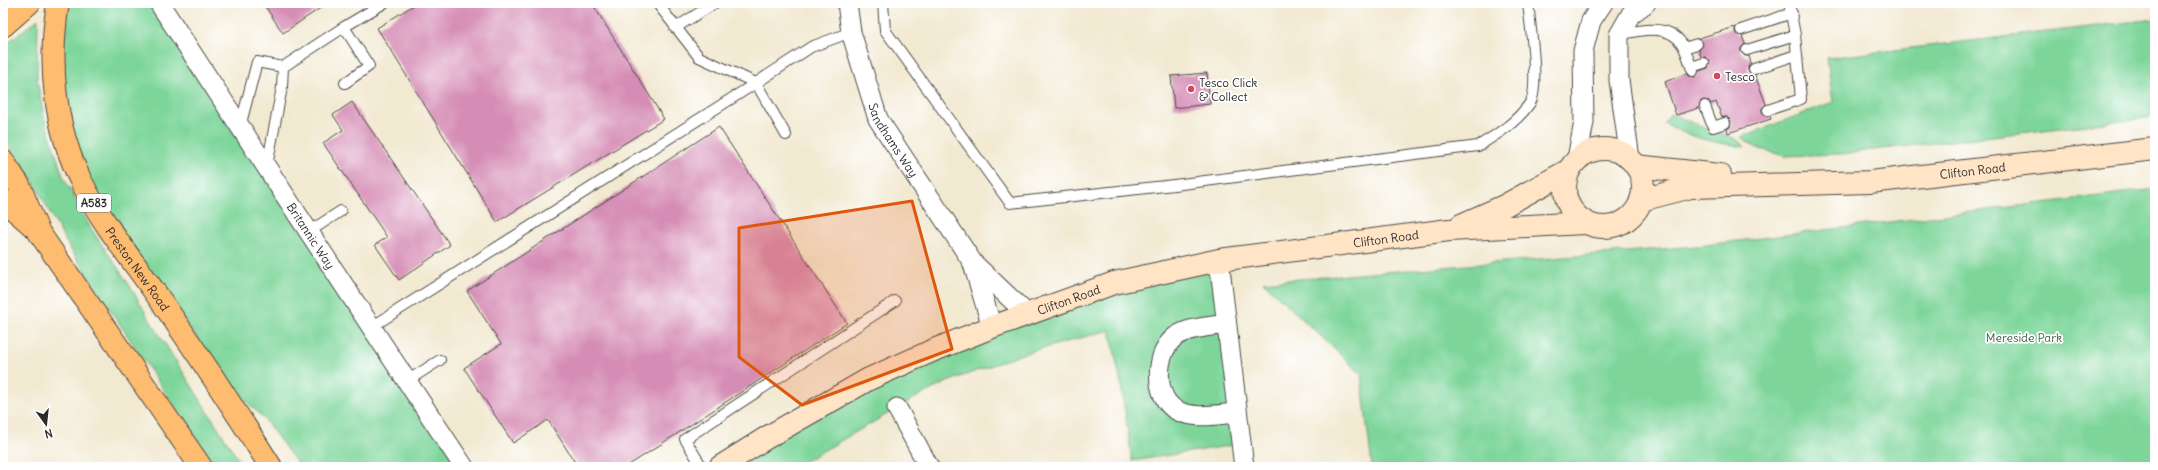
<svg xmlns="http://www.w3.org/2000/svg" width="2158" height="470" viewBox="0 0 2158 470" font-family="Delius,sans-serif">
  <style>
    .green { fill: #7dd59a; stroke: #548062 }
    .building { fill: #d58cb5 }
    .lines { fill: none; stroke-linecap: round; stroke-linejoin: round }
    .lane-casing { stroke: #494844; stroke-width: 12 }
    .street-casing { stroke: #494844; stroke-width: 21 }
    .secondary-casing { stroke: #494844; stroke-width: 24 }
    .highway-casing { stroke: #494844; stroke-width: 24 }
    .lane { stroke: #fff; stroke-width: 10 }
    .street { stroke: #fff; stroke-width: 19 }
    .secondary { stroke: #ffe4c6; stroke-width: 22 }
    .highway { stroke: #febc71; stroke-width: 22 }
    .marked { fill: #df570e; fill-opacity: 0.2; stroke: #df570e; stroke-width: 3; stroke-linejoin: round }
    .poi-dot { fill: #d1495b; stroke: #fff; stroke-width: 1.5 }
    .labels { text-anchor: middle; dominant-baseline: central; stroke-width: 3.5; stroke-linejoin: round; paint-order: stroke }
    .shield { fill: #fff; stroke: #6b6b6b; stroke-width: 1 }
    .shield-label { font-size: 11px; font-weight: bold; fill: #2b2b2b }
    .poi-label { font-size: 12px; fill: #2b2b2b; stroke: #fff; text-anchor: start }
    .street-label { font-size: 12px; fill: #2b2b2b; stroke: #fff }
    .park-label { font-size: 12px; fill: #445e4c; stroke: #fff }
  </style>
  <rect width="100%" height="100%" fill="#fff"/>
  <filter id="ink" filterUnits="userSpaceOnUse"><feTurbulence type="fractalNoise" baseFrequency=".025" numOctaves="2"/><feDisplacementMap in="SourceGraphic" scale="8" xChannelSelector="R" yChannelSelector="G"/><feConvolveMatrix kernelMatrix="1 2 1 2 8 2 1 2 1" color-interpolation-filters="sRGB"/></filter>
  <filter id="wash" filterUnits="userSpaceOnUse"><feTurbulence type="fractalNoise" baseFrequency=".012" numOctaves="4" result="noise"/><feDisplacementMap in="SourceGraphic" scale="16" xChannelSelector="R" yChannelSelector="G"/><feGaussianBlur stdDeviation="0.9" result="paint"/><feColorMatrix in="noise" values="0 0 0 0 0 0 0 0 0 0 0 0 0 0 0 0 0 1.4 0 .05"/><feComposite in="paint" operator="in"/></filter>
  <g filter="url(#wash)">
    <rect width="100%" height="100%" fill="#f2e9d1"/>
    <path class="green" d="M 70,3 L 159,3 L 463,467 L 300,467 L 265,420 L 234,389 L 82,183 L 53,55 Z
      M 38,19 L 37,79 L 44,117 L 63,176 L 90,227 L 130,286 L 148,317 L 243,467 L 215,467 C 167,394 118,323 71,250 C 48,213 32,171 3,139 L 3,46 Z
      M 2155,19 L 2155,117 L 1840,154 L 1784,156 L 1757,148 L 1741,137 L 1833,102 L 1827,58 Z
      M 1670,114 L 1736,139 L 1745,147 C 1716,143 1689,138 1664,123 Z
      M 2155,189 L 2155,467 L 1372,467 L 1361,374 L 1263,282 L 1697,246 Z
      M 1219,260 L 1241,444 L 1132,461 L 1121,384 L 1110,330 L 1022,354 L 947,382 L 917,397 L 795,467 L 720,467 L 934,350 Z"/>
    <g id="blocks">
      <path class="building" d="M 263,3 L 328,3 L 283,33 Z
        M 417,3 L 592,3 L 664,119 L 497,222 L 377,28 Z
        M 1735,27 L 1735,32 L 1742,36 L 1745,44 L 1741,48 L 1741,52 L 1745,56 L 1749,56 L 1751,63 L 1748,67 L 1748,71 L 1755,75 L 1766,104 L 1762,108 L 1762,112 L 1770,116 L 1771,119 L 1728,133 L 1727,129 L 1730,127 L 1731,121 L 1727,117 L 1722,117 L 1716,102 L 1711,104 L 1709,101 L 1703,100 L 1700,102 L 1699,108 L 1676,115 L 1665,82 L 1687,73 L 1689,76 L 1695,77 L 1699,71 L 1708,68 L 1710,61 L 1706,57 L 1701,57 L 1699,50 L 1703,45 L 1699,38 Z
        M 1207,73 L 1210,104 L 1174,108 L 1171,76 Z
        M 352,102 L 450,245 L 399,280 L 375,245 L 387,237 L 323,143 L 343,130 L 333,115 Z
        M 719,127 L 847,323 L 626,467 L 578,467 L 548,420 L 513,443 L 464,368 L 501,344 L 467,291 Z"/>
    </g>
  </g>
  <g filter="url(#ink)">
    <use href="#blocks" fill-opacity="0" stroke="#494844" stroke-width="1"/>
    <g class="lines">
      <defs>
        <path id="lane" d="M 657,3 L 699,57 L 756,83 L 811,47 L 851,32
          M 883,3 L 885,30 L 1010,203 L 1174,185 L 1478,146 C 1498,134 1517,122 1530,103 C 1540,89 1530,23 1528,3
          M 344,27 L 384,3
          M 675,28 L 715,3
          M 1741,30 L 1792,13
          M 1620,35 C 1639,30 1669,23 1682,44 C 1687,52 1689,62 1693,71
          M 1684,48 L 1697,44
          M 1747,50 L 1795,35
          M 1691,67 L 1704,63
          M 1754,69 L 1796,55
          M 1705,106 L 1713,127 L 1725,123
          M 1768,110 L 1801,99 L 1795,35 L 1789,3
          M 240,127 L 257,62 L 283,67 L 344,27 L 369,66 L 345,83
          M 267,166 L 282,87 L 283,67
          M 310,231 L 341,211
          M 370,328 L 756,83 L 786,135
          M 407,381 L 440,360
          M 702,467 L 685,439 L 895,301"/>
        <g id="street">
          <path id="s1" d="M 159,3 C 261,158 361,313 464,467"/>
          <path id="s2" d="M 847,3 L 851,32 L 878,119 L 973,263 L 1027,314"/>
          <path d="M 1577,159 L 1584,122 L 1583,51 L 1591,21 L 1603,3"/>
          <path d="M 1630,159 L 1619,80 L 1619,35 L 1631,14 L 1646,3"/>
          <path d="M 1219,260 L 1244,467"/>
          <path d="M 973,264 L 992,327"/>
          <path d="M 1226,324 C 1210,327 1189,327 1175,337 C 1155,352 1153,397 1176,410 C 1194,420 1218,414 1237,413"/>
          <path d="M 897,408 L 929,467"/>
        </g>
        <g id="secondary">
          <circle cx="1604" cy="188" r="39"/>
          <path d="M 1636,166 L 1720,175"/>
          <path id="s3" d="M 1641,200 L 1691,187 L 1870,182 L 2155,149"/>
          <path d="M 1461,225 L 1504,206 L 1569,170"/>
          <path id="s4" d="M 720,467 L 766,438 L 869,379 L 934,350 L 992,327 L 1114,283 L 1219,260 L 1449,230 L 1585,223"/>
        </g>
        <g id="highway">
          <path id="s5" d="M 58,3 C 48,63 54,127 82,183 C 104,227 138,267 166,308 C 202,360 237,413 271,467"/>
          <path d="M 3,26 L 29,3"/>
          <path d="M 3,161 L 19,185 L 38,231 L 201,467"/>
          <path d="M 3,200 L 34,227"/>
        </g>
      </defs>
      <use href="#lane" class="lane-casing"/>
      <use href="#street" class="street-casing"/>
      <use href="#secondary" class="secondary-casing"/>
      <use href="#highway" class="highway-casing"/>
      <use href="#lane" class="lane"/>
      <use href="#street" class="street"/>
      <use href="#secondary" class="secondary"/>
      <use href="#highway" class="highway"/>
    </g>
  </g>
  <path class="marked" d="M 912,201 L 952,349 L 802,405 L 739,357 L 739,228 Z"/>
  <g class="poi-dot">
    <circle cx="1717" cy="76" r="4"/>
    <circle cx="1191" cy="89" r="4"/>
  </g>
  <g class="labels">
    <rect class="shield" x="77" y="194" width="34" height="18" rx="3"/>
    <g class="shield-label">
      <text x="94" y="203">A583</text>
    </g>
    <g class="poi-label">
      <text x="1725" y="76">Tesco</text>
      <text x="1199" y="82">Tesco Click<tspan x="1199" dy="14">&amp; Collect</tspan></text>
    </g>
    <g class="street-label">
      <text stroke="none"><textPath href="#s2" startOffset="146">Sandhams Way</textPath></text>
      <text stroke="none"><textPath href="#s3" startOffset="334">Clifton Road</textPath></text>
      <text stroke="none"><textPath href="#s1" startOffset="278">Britannic Way</textPath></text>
      <text stroke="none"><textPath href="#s4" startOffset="712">Clifton Road</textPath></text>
      <text stroke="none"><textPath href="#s5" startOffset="287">Preston New Road</textPath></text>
      <text stroke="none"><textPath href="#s4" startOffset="388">Clifton Road</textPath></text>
    </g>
    <g class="park-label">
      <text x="2024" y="337">Mereside Park</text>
    </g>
  </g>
  <rect width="2158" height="470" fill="none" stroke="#fff" stroke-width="16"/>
  <g transform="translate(46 424) rotate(165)" stroke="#ffffff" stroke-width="3" paint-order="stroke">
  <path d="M0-3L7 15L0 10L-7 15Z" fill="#2b2b2b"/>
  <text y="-6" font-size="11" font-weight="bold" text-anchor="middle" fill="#2b2b2b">N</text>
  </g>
</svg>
